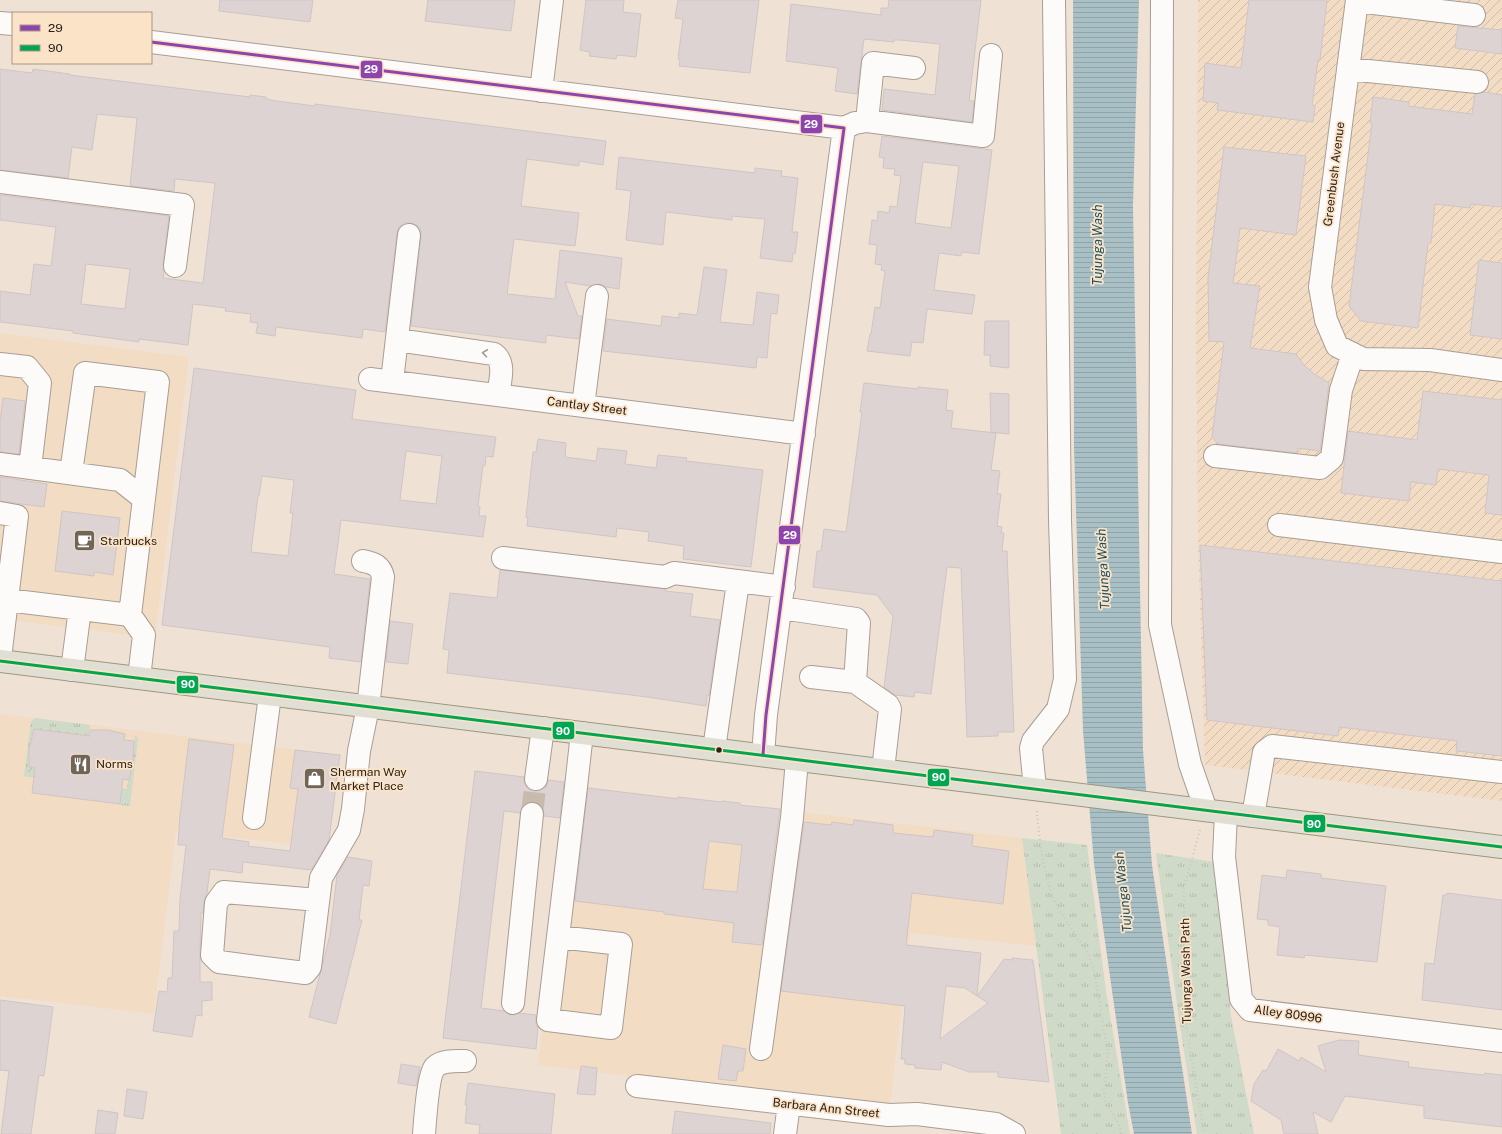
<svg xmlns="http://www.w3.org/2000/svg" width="1502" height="1134" viewBox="0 0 1502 1134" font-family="'Public Sans',sans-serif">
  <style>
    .built { fill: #f2dcc4 }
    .industrial { fill: url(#industrial-furrows) }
    .grass { fill: url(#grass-tufts) }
    .garden { fill: url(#garden-furrows) }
    .water { fill: url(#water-rules) }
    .building { fill: #ddd3d2; stroke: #d0c5c4; fill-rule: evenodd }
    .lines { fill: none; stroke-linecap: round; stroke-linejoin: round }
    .minor-tunnel { stroke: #c8bbae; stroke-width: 22; stroke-dasharray: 22 11; stroke-linecap: butt }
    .minor-casing { stroke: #a89e93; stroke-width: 24 }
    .major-casing { stroke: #9e967e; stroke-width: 24 }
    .path { stroke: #cdc8c3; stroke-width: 2.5; stroke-dasharray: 1 3; stroke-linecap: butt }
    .minor { stroke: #fdfbf9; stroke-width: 22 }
    .major { stroke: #e1dfd3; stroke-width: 22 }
    .bus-1-casing { stroke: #fbe3c8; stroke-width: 6 }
    .bus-2-casing { stroke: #fbe3c8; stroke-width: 6 }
    .bus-1 { stroke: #8e44ad; stroke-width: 3 }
    .bus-2 { stroke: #00a651; stroke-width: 3 }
    .oneway { stroke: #9e9993 }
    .bus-dot { fill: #2a2117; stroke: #fbe3c8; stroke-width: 1.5 }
    .labels { text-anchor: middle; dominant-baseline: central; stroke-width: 3.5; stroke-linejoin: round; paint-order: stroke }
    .street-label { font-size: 12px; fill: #2a2117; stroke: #fbe3c8 }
    .poi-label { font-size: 12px; fill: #2a2117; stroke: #fbe3c8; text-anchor: start }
    .water-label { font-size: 13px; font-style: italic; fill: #194f60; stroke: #fbe3c8 }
    .line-badge { stroke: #fbe3c8; stroke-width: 1.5 }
    .badge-label { font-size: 11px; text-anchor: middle; font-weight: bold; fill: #fff }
  </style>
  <defs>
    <pattern id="industrial-furrows" width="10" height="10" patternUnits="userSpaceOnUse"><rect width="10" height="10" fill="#f2dcc4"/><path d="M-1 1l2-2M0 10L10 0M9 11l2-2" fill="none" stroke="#d0bca8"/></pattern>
    <pattern id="grass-tufts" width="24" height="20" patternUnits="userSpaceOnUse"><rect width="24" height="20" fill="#d0dac8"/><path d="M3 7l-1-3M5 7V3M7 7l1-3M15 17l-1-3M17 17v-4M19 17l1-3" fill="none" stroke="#b3bbab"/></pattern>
    <pattern id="garden-furrows" width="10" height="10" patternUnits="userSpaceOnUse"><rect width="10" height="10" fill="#d0dac8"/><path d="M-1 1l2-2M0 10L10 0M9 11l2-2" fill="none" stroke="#b3bbab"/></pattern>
    <pattern id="water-rules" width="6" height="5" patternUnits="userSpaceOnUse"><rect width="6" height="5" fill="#a8c0c5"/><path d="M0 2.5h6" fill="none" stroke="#91a5a8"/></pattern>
  </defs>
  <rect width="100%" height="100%" fill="#efe2d4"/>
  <path class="built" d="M 0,333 L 189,357 L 155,638 L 0,619 Z
    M 0,714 L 340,755 L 329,843 L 323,848 L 176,831 L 154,1014 L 0,996 Z
    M 571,785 L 1022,838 L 1036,946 L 910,933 L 890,1108 L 538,1065 Z"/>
  <path class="industrial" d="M 1198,0 L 1502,0 L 1502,801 L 1205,765 L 1198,543 L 1196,341 Z"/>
  <path class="grass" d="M 35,718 L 90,725 L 89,734 L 34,727 L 29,749 L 28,777 L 24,776 L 31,722 Z
    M 135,736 L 137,737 L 138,739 L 130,806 L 120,805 L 122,788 L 127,789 Z
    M 1022,838 L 1087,845 L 1106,991 L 1130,1134 L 1061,1134 Z
    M 1156,853 L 1214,862 L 1231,1016 L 1254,1134 L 1197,1134 L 1181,1033 Z"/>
  <path class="garden" d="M 34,727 L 89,734 L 89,736 L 94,736 L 35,764 L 34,777 L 28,777 L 29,749 Z"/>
  <path class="water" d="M 1073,0 L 1139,0 L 1133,206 L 1143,750 L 1152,865 L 1192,1134 L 1134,1134 L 1128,1103 L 1094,864 L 1083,731 L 1074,448 Z"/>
  <path class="building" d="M 220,0 L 313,0 L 310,22 L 219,11 Z
    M 428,0 L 515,0 L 511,31 L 425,21 Z
    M 586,0 L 624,0 L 623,12 L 641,14 L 636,57 L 617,55 L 616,59 L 589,56 L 590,52 L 580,50 Z
    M 678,0 L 759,0 L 750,73 L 679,66 L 680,59 L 678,59 L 683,19 L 675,18 Z
    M 889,0 L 981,0 L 969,101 L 974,101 L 972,122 L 882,110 L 884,89 L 935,95 L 940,44 L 900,40 L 894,40 L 894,42 L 864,39 L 857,94 L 835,91 L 838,68 L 786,61 L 791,4 L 881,15 L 881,8 L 888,8 Z
    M 1249,0 L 1327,0 L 1320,60 L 1318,60 L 1312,105 L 1315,106 L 1313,122 L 1217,110 L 1218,103 L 1203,101 L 1205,63 L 1241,68 Z
    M 1458,26 L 1502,30 L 1502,54 L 1455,48 Z
    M 0,69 L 32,73 L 33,69 L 70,74 L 70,75 L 250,97 L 250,95 L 266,97 L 266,99 L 277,101 L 315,106 L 315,104 L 606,141 L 603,165 L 579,161 L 579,166 L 527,159 L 521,206 L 579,213 L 575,246 L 514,239 L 507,294 L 555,299 L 560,250 L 622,258 L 619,289 L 606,287 L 598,284 L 591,286 L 565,282 L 578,316 L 582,316 L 579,339 L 546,335 L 546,343 L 411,326 L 421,236 L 421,230 L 417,225 L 410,223 L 404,223 L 399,227 L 397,234 L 385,332 L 363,329 L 362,338 L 276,327 L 275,336 L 256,333 L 258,323 L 250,322 L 251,314 L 225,311 L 226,308 L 193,304 L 188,345 L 139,339 L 139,342 L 73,333 L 73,331 L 0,322 L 0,291 L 30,295 L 34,264 L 51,266 L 56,227 L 0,220 L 0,195 L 169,216 L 163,264 L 164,272 L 163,278 L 203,283 L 215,183 L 175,179 L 174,191 L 130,186 L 137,118 L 97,114 L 92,150 L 72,147 L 68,178 L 0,170 ZM 86,264 L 130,269 L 125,309 L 81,304 Z
    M 1484,92 L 1502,95 L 1502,207 L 1471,204 L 1470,208 L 1435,204 L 1431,243 L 1428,243 L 1418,328 L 1361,321 L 1349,306 L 1372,123 L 1370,123 L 1373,97 L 1409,102 L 1408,106 L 1472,114 L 1475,94 Z
    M 882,136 L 992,150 L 979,254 L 962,252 L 961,256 L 939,253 L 934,290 L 975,295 L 972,314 L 927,309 L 923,343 L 912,342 L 910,356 L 867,351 L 870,334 L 871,334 L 875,307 L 880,308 L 885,271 L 881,270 L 882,265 L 875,264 L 877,245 L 869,244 L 872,220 L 877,221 L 878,211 L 889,213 L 890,206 L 897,207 L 901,176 L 894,175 L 895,169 L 883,168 L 884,158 L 879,157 ZM 923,162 L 959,166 L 951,228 L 915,223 Z
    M 1224,147 L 1306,156 L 1296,235 L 1240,228 L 1233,283 L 1260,286 L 1250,348 L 1296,354 L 1303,364 L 1313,373 L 1329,383 L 1320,451 L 1298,448 L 1297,453 L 1218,444 L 1212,437 L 1224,342 L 1209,341 L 1208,277 Z
    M 619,157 L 755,173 L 755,168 L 782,171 L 781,176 L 798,178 L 792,232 L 798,232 L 795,254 L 793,253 L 792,262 L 760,258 L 765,219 L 732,216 L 732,220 L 666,212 L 663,245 L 626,240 L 631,191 L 616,189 Z
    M 1479,260 L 1502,263 L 1502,339 L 1470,335 Z
    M 704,267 L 727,270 L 720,322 L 753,325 L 757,292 L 779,295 L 777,314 L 771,313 L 767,358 L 757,357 L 756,368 L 603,351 L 607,319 L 661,326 L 662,316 L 679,318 L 679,313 L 697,315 Z
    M 985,321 L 1009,321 L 1009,368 L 990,366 L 990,355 L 984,355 Z
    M 194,368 L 356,390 L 352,419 L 496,437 L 493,457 L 486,456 L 485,466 L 483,465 L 478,506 L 480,507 L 479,516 L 486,516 L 483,537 L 341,520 L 334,574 L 370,579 L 361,662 L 329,658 L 330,647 L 162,625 ZM 406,451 L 442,456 L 436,504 L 400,500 ZM 262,476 L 294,480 L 290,513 L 293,513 L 288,556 L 251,552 L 258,496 L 259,496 Z
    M 864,383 L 918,389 L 918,387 L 948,390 L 946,410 L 953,411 L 951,428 L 996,433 L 991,470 L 1000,471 L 997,494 L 1001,494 L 997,526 L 1002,527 L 1001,533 L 1004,533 L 1002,551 L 1007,551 L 1014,732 L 998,732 L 998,736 L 967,737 L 961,568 L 947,567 L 931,694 L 915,692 L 914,697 L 895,695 L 884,687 L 893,616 L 877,595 L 813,587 L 817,551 L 821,551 L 824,529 L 846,532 L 862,412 L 860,412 Z
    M 1423,391 L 1502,400 L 1502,515 L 1485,513 L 1489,475 L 1438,469 L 1436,485 L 1411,482 L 1409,501 L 1341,493 L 1348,431 L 1417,440 Z
    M 990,393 L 1009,394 L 1009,434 L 991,432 Z
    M 3,398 L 25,401 L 19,454 L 0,452 L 0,421 Z
    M 538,439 L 566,443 L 565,457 L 596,461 L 598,448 L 627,451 L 625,464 L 656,468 L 658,455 L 687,458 L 686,461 L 763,470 L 751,567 L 683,559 L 684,546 L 648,541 L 649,532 L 617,528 L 616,537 L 527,526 L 528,518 L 526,517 L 533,452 L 536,452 Z
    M 0,477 L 47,484 L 44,507 L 0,501 Z
    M 62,511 L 120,518 L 113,575 L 94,572 L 94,576 L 55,571 Z
    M 1200,545 L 1502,581 L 1502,756 L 1456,751 L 1457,741 L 1339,727 L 1338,736 L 1207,720 Z
    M 500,570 L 666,589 L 665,591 L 693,594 L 690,616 L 720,620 L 709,696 L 707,695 L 706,706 L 647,697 L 447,673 L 449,650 L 443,649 L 450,593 L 497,598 Z
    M 390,621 L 413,624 L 408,664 L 386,662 Z
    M 34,729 L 90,736 L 90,730 L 108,730 L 125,734 L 124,740 L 134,741 L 133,761 L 129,780 L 123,779 L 120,804 L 32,793 L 35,768 L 29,767 L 29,749 Z
    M 189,739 L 234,745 L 222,838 L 249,842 L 248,846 L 290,851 L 298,789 L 290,788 L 295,750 L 340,755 L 329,840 L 311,870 L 243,862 L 242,873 L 210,869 L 207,893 L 204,902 L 203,913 L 201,913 L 200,954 L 200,982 L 212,982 L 212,1000 L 202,1001 L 202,1016 L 196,1015 L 192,1037 L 153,1031 L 159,991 L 167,992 L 168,978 L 172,978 L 174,931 L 179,931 L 180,900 L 186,845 L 178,845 L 180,816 Z
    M 475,771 L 524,777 L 524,783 L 528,789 L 535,791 L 541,790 L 546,787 L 548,780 L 564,782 L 560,818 L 544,816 L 543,809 L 540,804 L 534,802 L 527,803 L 522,807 L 520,813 L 504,811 L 481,1008 L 504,1011 L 511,1015 L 520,1013 L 536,1015 L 536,1025 L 538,1027 L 536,1049 L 443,1038 Z
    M 588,788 L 678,799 L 678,797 L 721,802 L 722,801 L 740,803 L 740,805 L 780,809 L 762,945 L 732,942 L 734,923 L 664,914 L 664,912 L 575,901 ZM 709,841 L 742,845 L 737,892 L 703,889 Z
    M 854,820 L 893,825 L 893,833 L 933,837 L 934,830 L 973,835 L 972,846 L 1009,851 L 1003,904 L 912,893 L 906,945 L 981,953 L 977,996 L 965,988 L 946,986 L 940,1039 L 988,1003 L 977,996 L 1004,959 L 1012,960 L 1012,958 L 1033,960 L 1049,1082 L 998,1077 L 998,1072 L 969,1072 L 942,1062 L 941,1070 L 915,1068 L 915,1065 L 905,1064 L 905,1059 L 901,1059 L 905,1006 L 781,991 L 804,822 L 831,825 L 832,822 L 853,825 Z
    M 348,857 L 372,861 L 369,886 L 363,885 L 359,920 L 362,920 L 336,1024 L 309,1017 L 330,935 L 337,875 Z
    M 1287,870 L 1321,874 L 1321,878 L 1386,886 L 1377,962 L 1305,955 L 1304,958 L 1277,955 L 1280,927 L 1268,925 L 1268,920 L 1257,919 L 1262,875 L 1286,878 Z
    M 1447,893 L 1502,900 L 1502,1010 L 1422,1000 L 1425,963 L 1434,964 L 1443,895 L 1447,895 Z
    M 0,1000 L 53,1007 L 44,1076 L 39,1075 L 31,1134 L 1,1134 L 9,1071 L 0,1070 Z
    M 1339,1040 L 1359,1041 L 1358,1055 L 1409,1062 L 1408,1067 L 1484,1075 L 1485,1073 L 1502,1075 L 1502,1127 L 1424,1118 L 1424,1106 L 1345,1096 L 1331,1122 L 1313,1112 L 1318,1134 L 1284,1134 L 1281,1120 L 1251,1101 L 1254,1084 L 1263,1070 L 1266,1071 L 1278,1049 L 1299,1061 L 1301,1057 L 1326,1072 L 1318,1046 Z
    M 723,1045 L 746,1049 L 743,1071 L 738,1071 L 736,1081 L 718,1079 Z
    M 401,1064 L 420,1067 L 416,1086 L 398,1083 Z
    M 581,1066 L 597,1068 L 595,1095 L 577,1094 Z
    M 468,1083 L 555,1094 L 551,1134 L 479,1134 L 480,1125 L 465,1123 L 467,1105 L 465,1105 Z
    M 127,1089 L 147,1092 L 143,1119 L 124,1116 Z
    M 98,1110 L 118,1113 L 115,1134 L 95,1134 Z
    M 675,1111 L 771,1123 L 770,1134 L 672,1134 Z"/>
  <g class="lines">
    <path class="minor-tunnel" d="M 532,814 L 536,779"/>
    <defs>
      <path id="minor" d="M 1162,0 L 1160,625 L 1190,764 L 1206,810
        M 1357,0 L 1320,287 L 1326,320 L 1337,346 L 1363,359 L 1430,360 L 1502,370
        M 1357,1 L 1474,15
        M 0,23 L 13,24
        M 151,42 L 844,128
        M 1348,69 L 1477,82
        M 541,91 L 552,0
        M 867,121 L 873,63 L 914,68
        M 844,128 L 855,123 L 867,121 L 983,136 L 991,55
        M 0,182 L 183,205 L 175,266
        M 397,340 L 494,354 C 506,363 500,381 498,395
        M 0,364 L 27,367 L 40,383 L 30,468
        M 370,379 L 804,434
        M 392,381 L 409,235
        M 583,406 L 597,296
        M 1215,456 L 1320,468 L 1332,458 L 1341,390 L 1353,354
        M 0,464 L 120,480 L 144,499
        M 71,473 L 85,373 L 158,382 L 130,615 L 144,635 L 139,678
        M 0,513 L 17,516 L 0,658
        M 1279,525 L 1502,552
        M 503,558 L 665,577 L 674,573 L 784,587
        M 7,600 L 130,615
        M 781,608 L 856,619 L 859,623 L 855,682 L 888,705 L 890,709 L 883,770
        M 72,670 L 80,609
        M 811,677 L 855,682
        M 714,749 L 738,582
        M 763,755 L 766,715 L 844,128
        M 536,779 L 543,728
        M 1035,788 L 1031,748 L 1033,741 L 1058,709 L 1065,679 L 1060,520 L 1054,0
        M 1226,813 L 1224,857 L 1241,999 L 1250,1010 L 1502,1041
        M 1253,816 L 1264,752 L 1272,746 L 1502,772
        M 254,818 L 270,695
        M 318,900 L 224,892 L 216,903 L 212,955 L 219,962 L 305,973 L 310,967 L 321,878 L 349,830 L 353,809 L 359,751 L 368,707 L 383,577 C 381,566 374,563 363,561
        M 559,937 L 621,944 L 611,1028 L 548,1020 L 576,787 L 582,733
        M 513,1003 L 532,814
        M 761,1049 L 792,818 L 797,760
        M 637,1086 L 889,1115 L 917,1114 L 996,1124 L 1014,1134
        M 424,1134 C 425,1121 428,1075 435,1067 C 442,1060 456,1061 465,1061
        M 785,1134 L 789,1104"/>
      <path id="major" d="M 0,661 L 1502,847"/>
    </defs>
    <use href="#minor" class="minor-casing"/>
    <use href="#major" class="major-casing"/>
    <path class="path" d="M 1037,811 C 1039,842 1044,874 1055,903 L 1088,954 L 1094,970 L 1108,1053 L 1104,1091 L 1106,1104 L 1119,1124 L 1121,1134
      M 1200,830 L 1184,888 L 1185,1019 L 1204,1134"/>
    <use href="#minor" class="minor"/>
    <use href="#major" class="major"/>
    <defs>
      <path id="bus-1" d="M 151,42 L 844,128 L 766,715 L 763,755"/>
      <path id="bus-2" d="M 0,661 L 1502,847"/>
    </defs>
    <use href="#bus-1" class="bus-1-casing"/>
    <use href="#bus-2" class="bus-2-casing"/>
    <use href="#bus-1" class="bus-1"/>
    <use href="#bus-2" class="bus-2"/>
  </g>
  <defs><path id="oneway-chevron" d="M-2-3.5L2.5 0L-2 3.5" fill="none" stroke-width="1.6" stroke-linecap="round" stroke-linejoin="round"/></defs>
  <use class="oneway" href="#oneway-chevron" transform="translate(485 353) rotate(-172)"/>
  <defs>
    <symbol id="cafe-square" viewBox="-11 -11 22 22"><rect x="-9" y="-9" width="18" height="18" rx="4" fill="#6f6559" stroke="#fbe3c8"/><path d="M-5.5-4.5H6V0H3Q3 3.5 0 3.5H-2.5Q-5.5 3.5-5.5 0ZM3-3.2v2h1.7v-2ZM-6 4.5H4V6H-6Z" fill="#fff"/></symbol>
    <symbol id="restaurant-square" viewBox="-11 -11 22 22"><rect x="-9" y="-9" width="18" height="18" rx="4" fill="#6f6559" stroke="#fbe3c8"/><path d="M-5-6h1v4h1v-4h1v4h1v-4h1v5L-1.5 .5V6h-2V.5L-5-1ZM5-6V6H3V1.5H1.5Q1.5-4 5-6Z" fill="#fff"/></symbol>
    <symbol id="shop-square" viewBox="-11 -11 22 22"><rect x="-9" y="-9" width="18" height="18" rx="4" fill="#6f6559" stroke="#fbe3c8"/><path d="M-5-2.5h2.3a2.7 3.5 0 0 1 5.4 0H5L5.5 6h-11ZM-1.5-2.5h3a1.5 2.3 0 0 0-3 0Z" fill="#fff"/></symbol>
  </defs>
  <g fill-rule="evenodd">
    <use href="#cafe-square" x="72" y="528" width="25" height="25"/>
    <use href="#restaurant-square" x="68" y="752" width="25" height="25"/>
    <use href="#shop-square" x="302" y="766" width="25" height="25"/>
  </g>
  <circle class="bus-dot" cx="719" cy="750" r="3.5"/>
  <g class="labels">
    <g class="street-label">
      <text transform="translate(1334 174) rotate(-83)">Greenbush Avenue</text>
      <text transform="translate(587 406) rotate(7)">Cantlay Street</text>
      <text transform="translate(1186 971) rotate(-91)">Tujunga Wash Path</text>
      <text transform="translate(1288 1014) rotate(8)">Alley 80996</text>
      <text transform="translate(826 1108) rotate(6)">Barbara Ann Street</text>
    </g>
    <g class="poi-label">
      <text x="100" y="541">Starbucks</text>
      <text x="96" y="764">Norms</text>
      <text x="330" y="772">Sherman Way<tspan x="330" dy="14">Market Place</tspan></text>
    </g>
    <g class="water-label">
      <text transform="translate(1097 245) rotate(-90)">Tujunga Wash</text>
      <text transform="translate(1103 569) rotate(-93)">Tujunga Wash</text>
      <text transform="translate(1123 892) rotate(-96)">Tujunga Wash</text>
    </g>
  </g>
  <g class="line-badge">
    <rect x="360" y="60" width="23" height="19" rx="4" fill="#8e44ad"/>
    <rect x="800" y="114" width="23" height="20" rx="4" fill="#8e44ad"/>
    <rect x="778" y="525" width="23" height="20" rx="4" fill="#8e44ad"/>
    <rect x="176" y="675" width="23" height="19" rx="4" fill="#00a651"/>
    <rect x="552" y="721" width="23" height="19" rx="4" fill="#00a651"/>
    <rect x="927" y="768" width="23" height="19" rx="4" fill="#00a651"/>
    <rect x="1303" y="814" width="23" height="19" rx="4" fill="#00a651"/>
  </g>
  <g class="badge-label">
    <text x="371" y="73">29</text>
    <text x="811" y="128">29</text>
    <text x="790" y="539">29</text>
    <text x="188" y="688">90</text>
    <text x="563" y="735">90</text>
    <text x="939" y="781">90</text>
    <text x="1314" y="828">90</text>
  </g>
  <rect x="12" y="12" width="140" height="52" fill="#fbe3c8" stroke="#a79581"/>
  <rect x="20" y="25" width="20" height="6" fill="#8e44ad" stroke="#a79581"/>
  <text x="48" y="32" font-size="12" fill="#2a2117">29</text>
  <rect x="20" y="45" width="20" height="6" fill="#00a651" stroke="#a79581"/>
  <text x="48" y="52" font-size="12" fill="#2a2117">90</text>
</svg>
